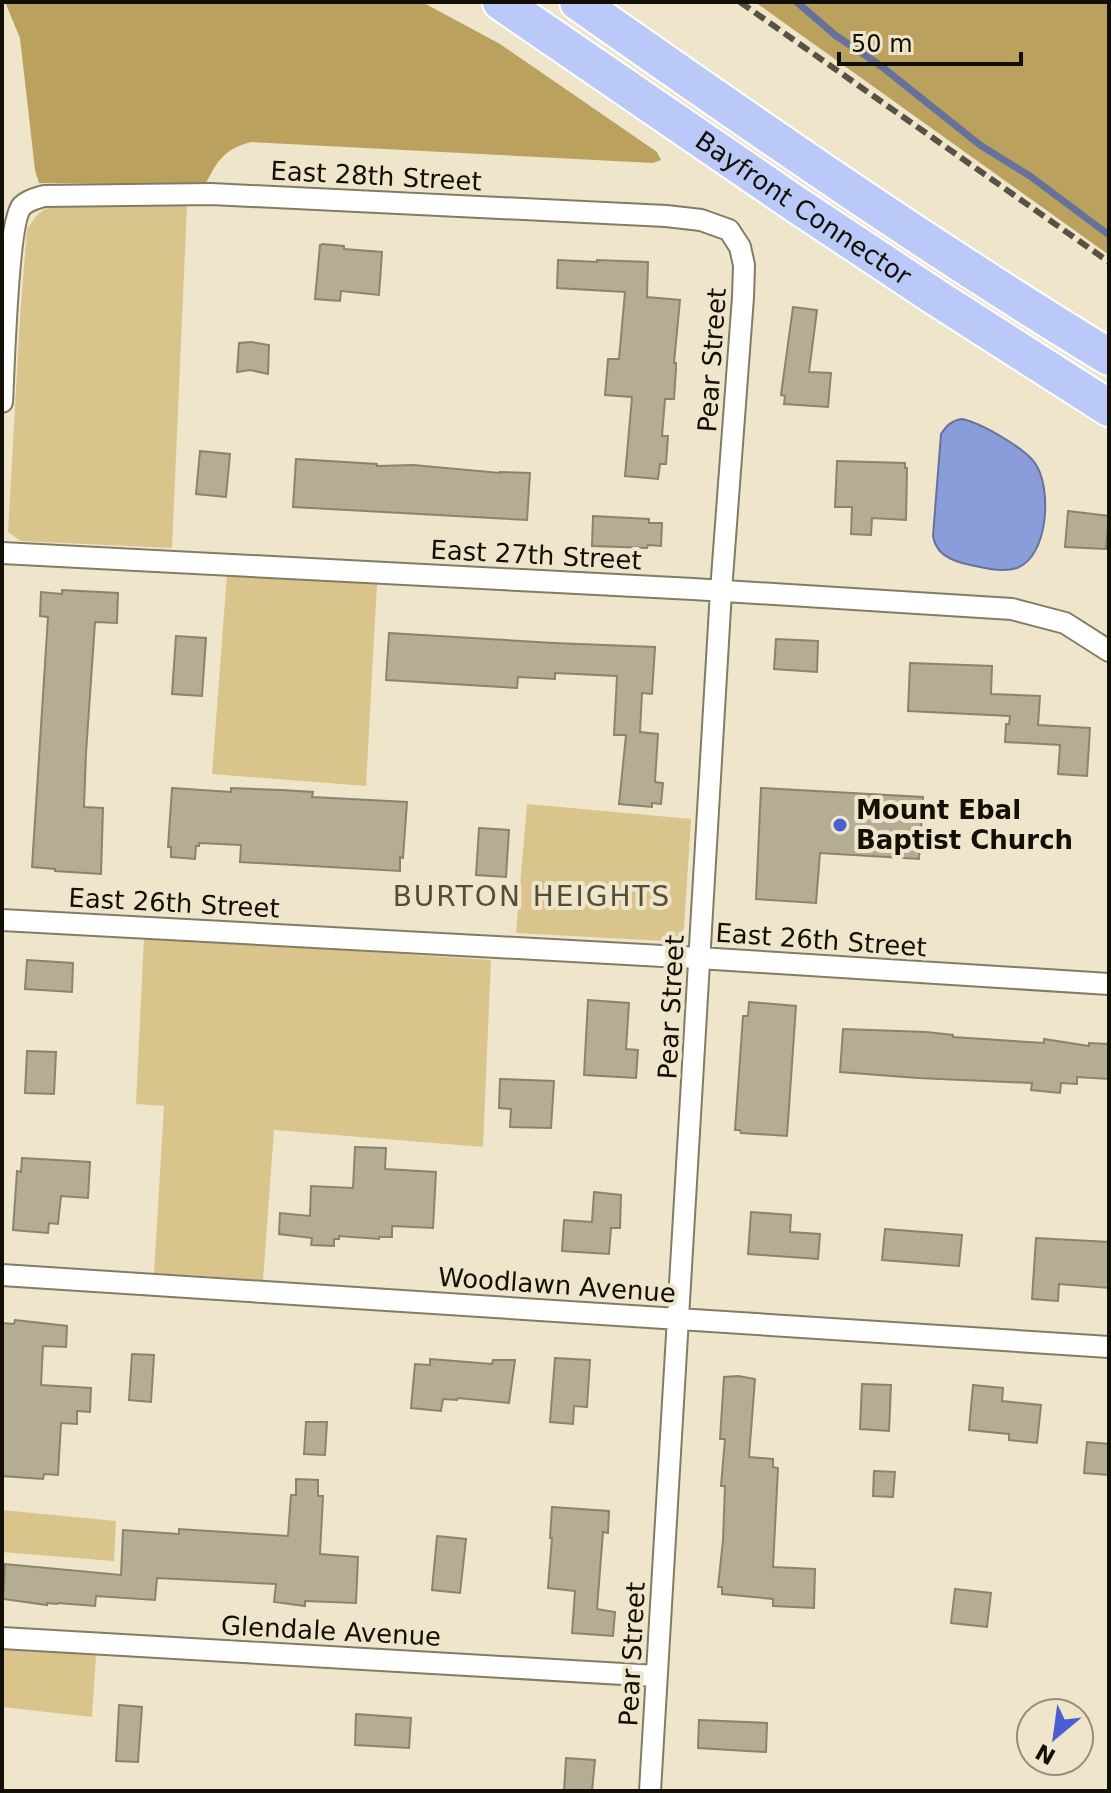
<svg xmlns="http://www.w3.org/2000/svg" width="1111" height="1793" viewBox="0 0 1111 1793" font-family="'DejaVu Sans',sans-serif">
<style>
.green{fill:#d9c58b}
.forest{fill:#baa25e}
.water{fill:#8a9dda;stroke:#66729b;stroke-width:2}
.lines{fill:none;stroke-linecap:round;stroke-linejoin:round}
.stream{stroke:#66729b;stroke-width:7}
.building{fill:#b5ac94;stroke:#8b836b;stroke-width:2}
.street-casing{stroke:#837b64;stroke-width:24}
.highway-casing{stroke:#fff;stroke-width:40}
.street{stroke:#fff;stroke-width:20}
.highway{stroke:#bac9f8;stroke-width:36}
.rail{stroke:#575244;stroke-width:6;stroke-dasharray:12 6;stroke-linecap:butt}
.poi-dot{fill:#485ed2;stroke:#eee5cb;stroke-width:3}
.labels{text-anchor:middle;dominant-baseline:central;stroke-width:8;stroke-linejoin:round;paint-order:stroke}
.street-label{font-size:26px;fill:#120f07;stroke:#eee5cb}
.poi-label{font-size:26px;font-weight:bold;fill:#120f07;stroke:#eee5cb;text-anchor:start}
.neighbourhood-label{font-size:28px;letter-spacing:2px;fill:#544d37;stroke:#eee5cb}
</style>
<rect width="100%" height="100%" fill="#eee5cb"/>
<!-- green -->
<path class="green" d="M 187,205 L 172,548 L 21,541 L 8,532 L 20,318 L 27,229 L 37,215 L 45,209 L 54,206 Z
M 227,574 L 377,583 L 366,786 L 212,774 Z
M 527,804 L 691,819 L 684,928 L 679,937 L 664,941 L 516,933 Z
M 144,937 L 491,960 L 483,1147 L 274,1130 L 263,1280 L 154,1273 L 164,1106 L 136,1104 Z
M 2,1510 L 116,1521 L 114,1561 L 2,1552 Z
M 2,1649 L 96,1654 L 92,1717 L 2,1707 Z"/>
<!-- forest -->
<path class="forest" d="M 5,2 L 422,2 L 500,44 L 657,152 L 661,160 L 653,163 L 251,142 C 223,150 218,160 205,185 L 39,183 L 35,170 L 20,38 Z
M 755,2 L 994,2 L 1004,4 L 1007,2 L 1109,2 L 1109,255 Z"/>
<!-- water -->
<path class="water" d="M 962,419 C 981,423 1023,447 1035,463 C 1052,487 1049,556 1017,568 C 1001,573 978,567 962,563 C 946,558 936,552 933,536 L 941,434 C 947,425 951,421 962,419 Z"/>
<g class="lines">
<!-- stream -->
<path class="stream" d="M 797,2 L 835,35 L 881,66 L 980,145 L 1030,176 L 1109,235"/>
</g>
<!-- building -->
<path class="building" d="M 323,244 L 344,246 L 344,249 L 382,252 L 379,295 L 341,291 L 340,301 L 315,299 L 320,245 Z
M 558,260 L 597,262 L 597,260 L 648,262 L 647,297 L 680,300 L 674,363 L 676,363 L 676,368 L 674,399 L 665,399 L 662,436 L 668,436 L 666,464 L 660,464 L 658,479 L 625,476 L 632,397 L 605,395 L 608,359 L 619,359 L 625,292 L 557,288 Z
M 793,307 L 817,310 L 809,372 L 831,373 L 828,407 L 784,404 L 785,396 L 781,395 Z
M 251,342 L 269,345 L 268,374 L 250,370 L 237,372 L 239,343 Z
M 200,451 L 230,454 L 226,497 L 196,494 Z
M 296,459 L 377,464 L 377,466 L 413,465 L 500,473 L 500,472 L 530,473 L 527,520 L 293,507 Z
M 837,461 L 905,463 L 905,468 L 907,468 L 906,520 L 872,518 L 871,535 L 851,534 L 852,507 L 835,507 Z
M 1068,511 L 1109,516 L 1106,549 L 1065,547 Z
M 593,516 L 649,519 L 649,523 L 662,523 L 661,546 L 648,545 L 647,548 L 592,546 Z
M 62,590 L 118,593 L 117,623 L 95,622 L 86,753 L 84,807 L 103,808 L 101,874 L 55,871 L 55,869 L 32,867 L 48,617 L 40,616 L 41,592 L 62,594 Z
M 389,633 L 554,643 L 655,647 L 652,694 L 642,693 L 640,732 L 658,734 L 655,782 L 663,783 L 661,804 L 652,803 L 652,807 L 619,804 L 626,735 L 614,735 L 617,676 L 555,673 L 555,679 L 518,677 L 517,688 L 386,680 Z
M 176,636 L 206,638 L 202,696 L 172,694 Z
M 776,639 L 818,641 L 817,672 L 774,669 Z
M 910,663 L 992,666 L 991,694 L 1040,696 L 1038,725 L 1090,728 L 1087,776 L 1058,774 L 1060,745 L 1005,742 L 1006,724 L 1009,724 L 1010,716 L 908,711 Z
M 172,788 L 231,792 L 231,788 L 282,790 L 313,792 L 312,797 L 407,802 L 403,858 L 400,857 L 400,871 L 240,862 L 241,845 L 199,843 L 199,846 L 196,846 L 195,859 L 171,857 L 171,847 L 168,847 Z
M 761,788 L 923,797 L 919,859 L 820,853 L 816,903 L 756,899 Z
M 479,828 L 509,830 L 506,877 L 476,875 Z
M 27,960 L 73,963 L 72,992 L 25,989 Z
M 588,1000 L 629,1003 L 626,1049 L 638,1050 L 636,1078 L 584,1075 Z
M 749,1002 L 796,1006 L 787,1136 L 741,1133 L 740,1130 L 735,1130 L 743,1016 L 748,1016 Z
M 843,1029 L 926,1032 L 953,1035 L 953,1037 L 1044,1043 L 1044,1039 L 1089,1046 L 1089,1043 L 1109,1044 L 1109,1079 L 1077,1077 L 1077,1084 L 1061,1083 L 1060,1093 L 1031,1090 L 1032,1083 L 918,1078 L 840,1072 Z
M 27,1051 L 56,1052 L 54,1094 L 25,1093 Z
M 500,1079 L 554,1081 L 551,1128 L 510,1127 L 511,1109 L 499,1108 Z
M 355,1147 L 386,1148 L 385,1169 L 436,1172 L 433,1228 L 392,1226 L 392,1237 L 379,1237 L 379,1239 L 339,1236 L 339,1239 L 334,1239 L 334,1246 L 311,1245 L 312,1238 L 279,1234 L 280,1213 L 310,1216 L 311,1186 L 353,1188 Z
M 22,1158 L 90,1162 L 88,1198 L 61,1196 L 58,1224 L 49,1223 L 48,1233 L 13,1230 L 17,1171 L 21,1172 Z
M 594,1192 L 621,1195 L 620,1228 L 611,1228 L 609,1254 L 562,1251 L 564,1220 L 592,1222 Z
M 751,1212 L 791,1215 L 790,1232 L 820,1234 L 818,1259 L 748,1254 Z
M 885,1229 L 962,1235 L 959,1266 L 882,1260 Z
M 1036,1238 L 1109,1242 L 1109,1288 L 1059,1284 L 1058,1301 L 1032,1299 Z
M 15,1320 L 67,1326 L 66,1347 L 43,1346 L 41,1385 L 91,1388 L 90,1412 L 77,1411 L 77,1424 L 61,1423 L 58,1475 L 44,1474 L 43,1479 L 2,1476 L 2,1323 L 14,1324 Z
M 132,1354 L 154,1355 L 151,1402 L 129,1400 Z
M 555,1358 L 590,1360 L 587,1407 L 574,1406 L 573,1424 L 550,1422 Z
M 430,1359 L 492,1364 L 493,1360 L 515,1360 L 509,1403 L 458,1398 L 457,1400 L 443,1399 L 441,1411 L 411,1408 L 415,1364 L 430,1365 Z
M 738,1376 L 755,1379 L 749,1457 L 773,1459 L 773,1467 L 778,1468 L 773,1567 L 815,1569 L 814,1608 L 773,1606 L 773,1599 L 722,1594 L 722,1587 L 718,1587 L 723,1540 L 725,1486 L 721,1486 L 725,1439 L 720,1439 L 724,1377 Z
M 862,1384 L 891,1385 L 889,1431 L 860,1429 Z
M 973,1385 L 1003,1388 L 1002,1401 L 1041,1405 L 1037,1443 L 1009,1440 L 1009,1434 L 969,1430 Z
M 306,1422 L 327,1422 L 325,1455 L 304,1454 Z
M 1087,1442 L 1109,1444 L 1109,1475 L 1084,1473 Z
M 874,1471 L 895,1472 L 893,1497 L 873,1496 Z
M 296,1479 L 318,1480 L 318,1496 L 323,1496 L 320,1554 L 358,1557 L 356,1603 L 305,1601 L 305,1606 L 274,1602 L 276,1584 L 157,1578 L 155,1600 L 96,1596 L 95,1606 L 58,1603 L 57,1604 L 47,1603 L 47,1605 L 3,1599 L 5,1564 L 121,1575 L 123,1530 L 179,1534 L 179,1529 L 288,1536 L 291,1495 L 296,1495 Z
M 552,1507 L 609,1511 L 608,1533 L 603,1532 L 597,1609 L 615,1612 L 613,1636 L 572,1633 L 575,1591 L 548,1588 L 552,1538 L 550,1538 Z
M 437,1536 L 466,1539 L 460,1593 L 432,1590 Z
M 955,1589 L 991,1593 L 987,1627 L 951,1623 Z
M 119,1705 L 142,1707 L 138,1762 L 116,1761 Z
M 356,1714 L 411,1718 L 409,1748 L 355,1745 Z
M 699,1720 L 767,1723 L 766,1752 L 698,1748 Z
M 566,1758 L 595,1760 L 592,1791 L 564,1791 Z"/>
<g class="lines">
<!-- street casing -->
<g class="street-casing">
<path id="street" d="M 2,402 C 4,371 7,223 22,206 C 28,200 37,198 44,196 L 211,194 L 666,216 L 701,220 L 729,230 L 740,247 L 744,265 L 743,297 L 721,591 L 650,1791
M 2,553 L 693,589 L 1012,609 L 1065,623 L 1109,651
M 2,920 L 699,958 L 1109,984
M 2,1275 L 1109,1347
M 2,1638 L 657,1676"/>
</g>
<!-- highway casing -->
<g class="highway-casing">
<g id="highway">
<path id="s1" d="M 501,2 L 794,203 L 937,298 L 1109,408"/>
<path d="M 578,2 C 752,124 927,246 1109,357"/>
</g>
</g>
<!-- street -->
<use href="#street" class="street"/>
<!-- highway -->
<use href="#highway" class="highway"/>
<!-- rail -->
<path class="rail" d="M 740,2 L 1109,262"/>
</g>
<!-- markers -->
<circle class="poi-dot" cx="840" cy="825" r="8"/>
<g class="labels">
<!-- street labels -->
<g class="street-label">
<text transform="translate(376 176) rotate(3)">East 28th Street</text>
<text stroke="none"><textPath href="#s1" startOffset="366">Bayfront Connector</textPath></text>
<text transform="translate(712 360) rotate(-86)">Pear Street</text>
<text transform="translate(536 555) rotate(3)">East 27th Street</text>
<text transform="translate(174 903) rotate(3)">East 26th Street</text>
<text transform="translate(821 940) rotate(4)">East 26th Street</text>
<text transform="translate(671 1007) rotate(-87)">Pear Street</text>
<text transform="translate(557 1285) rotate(4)">Woodlawn Avenue</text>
<text transform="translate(331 1631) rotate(3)">Glendale Avenue</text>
<text transform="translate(632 1654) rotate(-87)">Pear Street</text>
</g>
<!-- poi labels -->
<g class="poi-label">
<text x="856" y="810">Mount Ebal<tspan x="856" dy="30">Baptist Church</tspan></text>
</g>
<!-- neighbourhood labels -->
<g class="neighbourhood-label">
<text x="532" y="896">BURTON HEIGHTS</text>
</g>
</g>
<!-- border -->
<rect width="1111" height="1793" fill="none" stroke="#120f07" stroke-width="8"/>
<!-- north arrow -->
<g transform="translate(1055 1737) rotate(209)"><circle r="38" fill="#eee5cb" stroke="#968f7d" stroke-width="2"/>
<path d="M0-6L14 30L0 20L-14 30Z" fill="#485ed2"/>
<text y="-12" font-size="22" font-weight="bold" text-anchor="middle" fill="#120f07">N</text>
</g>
<!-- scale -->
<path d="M839 52v12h182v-12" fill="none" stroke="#120f07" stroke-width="4"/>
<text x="851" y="52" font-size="24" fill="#120f07" stroke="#eee5cb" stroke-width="6" paint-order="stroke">50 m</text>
</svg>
